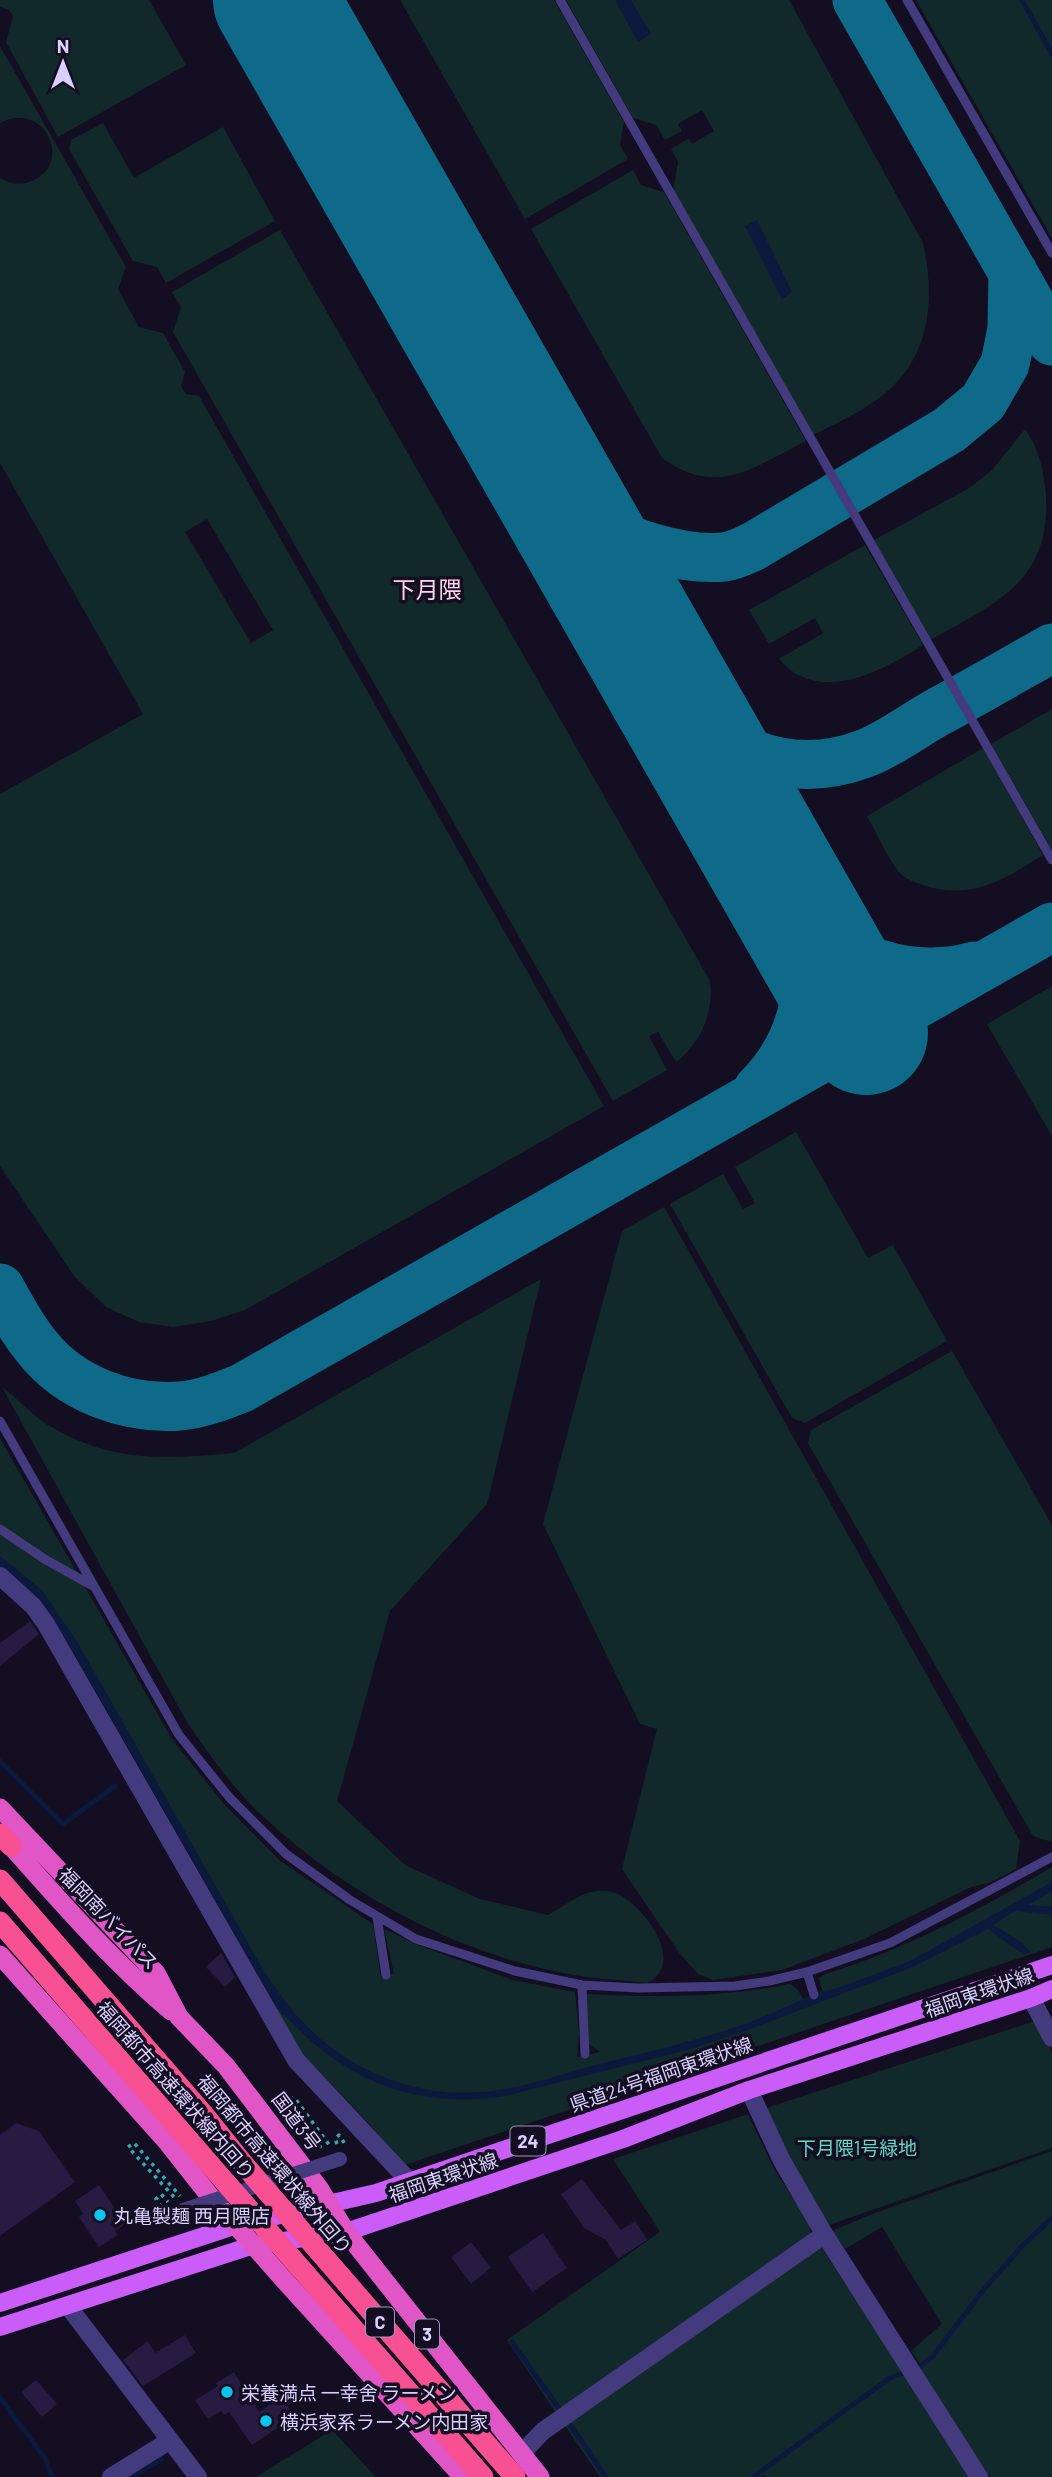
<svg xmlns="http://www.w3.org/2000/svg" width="1052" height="2477" viewBox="0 0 1052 2477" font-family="Barlow,'Noto Sans JP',sans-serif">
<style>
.green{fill:#12292b;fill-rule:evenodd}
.water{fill:#0b193d}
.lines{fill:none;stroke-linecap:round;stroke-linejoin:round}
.stream{stroke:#0b193d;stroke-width:5}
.taxiway{stroke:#0e6a88;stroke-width:49}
.runway{stroke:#0e6a88;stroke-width:124}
.building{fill:#261b41}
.path{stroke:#33abae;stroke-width:3.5;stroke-dasharray:3.5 5;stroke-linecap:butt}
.service{stroke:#433b7e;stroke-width:9}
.minor{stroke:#433b7e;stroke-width:18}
.primary{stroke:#ca5cf8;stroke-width:18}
.trunk{stroke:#e056c6;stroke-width:19}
.motorway{stroke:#f75193;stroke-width:21}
.pedestrian-bridge{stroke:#433b7e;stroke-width:14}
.motorway-bridge{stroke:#f75193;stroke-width:21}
.poi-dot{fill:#0ac6ef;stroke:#130e21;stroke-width:2.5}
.labels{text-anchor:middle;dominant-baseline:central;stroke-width:7;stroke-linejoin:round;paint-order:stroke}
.shield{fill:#130e21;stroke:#9e96bb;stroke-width:2}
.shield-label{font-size:18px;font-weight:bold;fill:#d9d0fd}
.street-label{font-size:19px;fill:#d9d0fd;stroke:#130e21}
.park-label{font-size:19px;fill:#60dac5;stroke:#130e21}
.poi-label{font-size:19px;fill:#d9d0fd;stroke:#130e21;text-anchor:start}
.quarter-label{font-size:23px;fill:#fdd2ea;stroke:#130e21}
</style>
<rect width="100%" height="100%" fill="#130e21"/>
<!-- green -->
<path class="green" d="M 0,0 L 149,0 L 186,65 L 58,137 L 6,42 L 13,16 L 9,10 L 0,7 Z
M 400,0 L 554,0 L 624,122 L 620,145 L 628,159 L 525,219 Z
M 566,0 L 789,0 L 923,243 C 934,291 932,347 895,384 C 873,407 841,421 813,435 L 673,190 L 678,162 L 671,149 L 688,139 L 692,144 L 714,131 L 702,110 L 678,124 L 682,131 L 665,140 L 656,125 L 633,118 Z
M 916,0 L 1052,0 L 1052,238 Z
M 0,46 L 126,267 L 118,289 L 139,327 L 163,333 L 185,372 L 181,386 L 186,394 L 199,396 L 604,1106 L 245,1310 L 211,1321 L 173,1327 L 139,1322 L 106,1307 L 74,1276 L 0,1166 L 0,794 L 143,714 L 0,463 L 0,178 C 10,184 21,186 32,181 C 74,164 45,99 0,123 ZM 207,519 L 273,630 L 251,643 L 185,532 Z
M 103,123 L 134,178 L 223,127 L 275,221 L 166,283 L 157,267 L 133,261 L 69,149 L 71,140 Z
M 633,170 L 641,185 L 664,192 L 806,441 C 754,467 717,498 662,458 L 531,229 Z
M 280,230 L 710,981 C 714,1012 701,1043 676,1062 L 658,1032 L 649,1036 L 667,1070 L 613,1101 L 173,332 L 181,307 L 172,292 Z
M 1025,429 C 1039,448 1044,472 1046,495 C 1051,582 995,604 930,640 L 874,540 L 971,487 L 992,470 Z
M 865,545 L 923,645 C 883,671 818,706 779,659 L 823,633 L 815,618 L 769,644 L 749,610 Z
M 1052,709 L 1052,850 L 991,744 Z
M 983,748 L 1043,855 C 1004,880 969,901 923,885 C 914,882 905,879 899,872 C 886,856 877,833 867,816 Z
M 1052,986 L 1052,1136 L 987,1024 Z
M 796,1132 L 868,1258 L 893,1245 L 947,1341 L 805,1423 L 792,1418 L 670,1204 L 723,1174 L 743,1209 L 755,1203 L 735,1167 Z
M 664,1207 L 1020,1841 L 1016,1869 L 991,1882 L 971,1887 L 864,1939 L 782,1970 L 713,1980 L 698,1974 L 680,1954 L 622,1869 L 657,1729 L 640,1724 L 543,1524 L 622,1231 Z
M 541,1279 L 487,1504 L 390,1611 L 337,1801 L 405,1865 L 480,1899 L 548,1915 C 563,1907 579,1893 597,1891 C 603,1890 612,1891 618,1894 C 645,1907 687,1964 647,1983 C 622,1980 597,1979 573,1975 C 454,1953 345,1894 257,1811 C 231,1785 209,1754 188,1724 L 2,1387 C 19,1400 35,1418 53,1428 C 115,1463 166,1459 234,1453 Z
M 952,1351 L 1052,1525 L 1052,1842 L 1033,1836 L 808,1443 L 811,1430 Z
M 0,1438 L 172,1739 L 224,1804 L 279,1860 L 373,1924 L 381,1978 L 394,1974 L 384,1929 L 418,1945 L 513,1980 L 575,1992 L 579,2034 L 577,2057 L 600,2052 L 589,2044 L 587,1994 C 657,1998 721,1997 790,1984 L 798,1990 L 803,1999 L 822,1991 L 819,1978 L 825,1974 C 908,1948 977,1911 1052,1867 L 1052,1947 L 405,2165 L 360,2114 L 292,2043 L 276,2006 L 71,1648 L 36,1601 L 0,1567 Z
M 1035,2021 L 1052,2052 L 1052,2148 L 826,2226 L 788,2163 L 766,2108 Z
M 748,2114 L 774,2169 L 810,2225 L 811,2236 L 556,2413 L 507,2340 L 660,2232 L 613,2159 Z
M 1052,2151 L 1052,2477 L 989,2477 L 919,2368 L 920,2364 L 911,2351 L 942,2324 L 882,2227 L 845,2249 L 832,2231 L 872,2214 Z
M 820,2245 L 971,2477 L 766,2477 L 764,2475 L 760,2477 L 600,2477 L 565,2426 Z
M 332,2430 L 376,2477 L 256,2477 Z"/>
<!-- water -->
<path class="water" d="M 615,0 L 631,0 L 651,34 L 638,42 Z
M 757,220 L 792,292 L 782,300 L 745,226 Z
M 0,1556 L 42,1590 L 78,1643 L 265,1973 C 276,1988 287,2005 300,2019 C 345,2069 414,2098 481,2092 C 520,2089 558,2075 595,2065 C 643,2053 692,2042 739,2026 C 768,2016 795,2002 823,1991 L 835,1989 L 910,1961 L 1052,1882 L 1052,1891 L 1028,1905 L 1052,1907 L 1052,1915 L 1015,1911 L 993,1925 L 1020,1941 L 1031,1952 L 1023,1954 L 988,1929 L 913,1967 L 742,2032 L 691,2049 L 506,2096 C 409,2111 339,2077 276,2006 L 71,1648 L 39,1599 L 0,1567 Z"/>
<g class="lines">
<!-- stream -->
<path class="stream" d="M 1022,0 L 1052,54
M 0,1761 L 63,1824 L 115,1786
M 512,2342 L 558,2407
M 0,2398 L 45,2458 L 52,2477
M 571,2426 L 606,2477
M 132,2477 L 162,2459
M 753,2477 L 890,2378 L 921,2366 L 933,2356 L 985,2288 L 1023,2245 L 1052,2218"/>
<!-- taxiway -->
<path class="taxiway" d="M 857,0 L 1052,341
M 556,491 C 567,500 577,511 589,519 C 622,542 683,561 724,557 C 734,556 745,550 754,546 L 949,430 L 983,402 L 1005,364 L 1012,329 L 1013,272
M 667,685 C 713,751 788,783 866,753 C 891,743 913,726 936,713 C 975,692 1013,670 1052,648
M 797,913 C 844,960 909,984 975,966
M 758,1089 C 806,1041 818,976 797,913
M 0,1288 C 11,1308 22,1329 37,1347 C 70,1389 127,1410 180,1406 C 202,1404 222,1396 242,1388 L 1052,927"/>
<!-- runway -->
<path class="runway" d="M 275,0 L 866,1033"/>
</g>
<!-- building -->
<path class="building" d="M 30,1621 L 39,1634 L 0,1666 L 0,1643 Z
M 221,1953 L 235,1977 L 225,1987 L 206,1967 Z
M 16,2123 L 39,2131 L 75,2182 L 0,2236 L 0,2135 Z
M 582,2179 L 621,2230 L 635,2221 L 647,2240 L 618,2259 L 606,2240 L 584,2228 L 561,2194 Z
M 99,2185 L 125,2224 L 115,2231 L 118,2235 L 99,2247 L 79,2217 L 83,2214 L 75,2201 Z
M 543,2233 L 567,2268 L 532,2292 L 508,2257 Z
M 471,2242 L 491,2268 L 471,2284 L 451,2257 Z
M 185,2335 L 196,2353 L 143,2386 L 123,2360 L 148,2341 L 155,2353 Z
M 234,2372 L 259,2412 L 281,2397 L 295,2416 L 252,2445 L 229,2412 L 224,2415 L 221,2411 L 208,2419 L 195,2400 L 218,2386 L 216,2383 Z
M 36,2380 L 57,2404 L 42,2417 L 21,2392 Z"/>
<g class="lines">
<!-- path -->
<path class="path" d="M 337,2144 L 335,2139 L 339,2135 L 345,2144
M 321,2148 L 289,2099 L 294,2097 L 330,2146
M 174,2197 L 128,2147 L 134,2143 L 180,2196
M 161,2207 L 156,2199 L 161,2194 L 168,2202"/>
<!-- service -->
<path class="service" d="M 560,0 L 1052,860
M 907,0 L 1052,253
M 0,1421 L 179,1735 L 229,1797 L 286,1854 L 350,1900 L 416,1939 L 515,1971 L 582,1985 L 638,1988 L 735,1986 L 769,1981 L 807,1972 L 890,1943 L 1052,1857
M 0,1529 L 46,1560 L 93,1586
M 377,1917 L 386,1975
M 807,1972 L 814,1995
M 582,1985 L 585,2054"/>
<!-- minor -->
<path class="minor" d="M 0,1576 L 33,1606 L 46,1624 L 296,2060 L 409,2181
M 1031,1998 L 1052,2038
M 749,2090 L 782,2161 L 823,2232 L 979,2477
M 68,2306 L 198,2477
M 521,2454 L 543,2431 L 818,2239 L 823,2232
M 111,2477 L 169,2441"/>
<!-- primary -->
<path class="primary" d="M 0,2303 L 237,2225 L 376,2193 L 1052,1965
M 0,2327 L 254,2245 L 346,2232 L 623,2139 L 749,2090 L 1031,1998 L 1052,1989"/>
<!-- trunk -->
<path class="trunk" d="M 0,1808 L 156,1973 L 179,2017 L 226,2066 L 319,2188 L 346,2232 L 540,2477
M 11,1846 C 62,1903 112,1961 171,2011
M 0,1955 L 168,2143 L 209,2195 L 285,2281 L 463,2477"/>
<!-- motorway -->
<path class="motorway" d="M 0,1834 L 11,1846
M 0,1880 L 205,2116 L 245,2166
M 0,1922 L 226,2183"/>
<!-- pedestrian-bridge -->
<path class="pedestrian-bridge" d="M 177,2212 L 340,2159"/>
<!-- motorway-bridge -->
<path class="motorway-bridge" d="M 245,2166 L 515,2477
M 226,2183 L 483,2477"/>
</g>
<!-- markers -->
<g class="poi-dot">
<circle cx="100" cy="2215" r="7"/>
<circle cx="227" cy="2392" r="7"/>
<circle cx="266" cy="2421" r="7"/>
</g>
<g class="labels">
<!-- shield labels -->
<g class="shield">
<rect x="510.5" y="2126.5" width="35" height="29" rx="5"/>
<rect x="366" y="2307.5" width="28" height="29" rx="5"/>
<rect x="415" y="2319.5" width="24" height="29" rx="5"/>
</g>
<g class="shield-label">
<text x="528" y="2141">24</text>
<text x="380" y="2322">C</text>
<text x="427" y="2334">3</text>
</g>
<!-- street labels -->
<g class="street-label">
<text transform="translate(109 1918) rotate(46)">福岡南バイパス</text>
<text transform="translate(979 1992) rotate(-19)">福岡東環状線</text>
<text transform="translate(661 2074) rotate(-19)">県道24号福岡東環状線</text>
<text transform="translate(176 2090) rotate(49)">福岡都市高速環状線内回り</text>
<text transform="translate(297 2121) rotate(53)">国道3号</text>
<text transform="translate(275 2164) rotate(50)">福岡都市高速環状線外回り</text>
<text transform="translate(443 2177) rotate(-19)">福岡東環状線</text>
</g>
<!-- park labels -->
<g class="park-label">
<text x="857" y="2147">下月隈1号緑地</text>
</g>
<!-- poi labels -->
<g class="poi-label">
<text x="114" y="2215">丸亀製麺 西月隈店</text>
<text x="241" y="2392">栄養満点 一幸舍 ラーメン</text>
<text x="280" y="2421">横浜家系ラーメン内田家</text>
</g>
<!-- quarter labels -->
<g class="quarter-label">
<text x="427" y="589">下月隈</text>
</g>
</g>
<!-- north arrow -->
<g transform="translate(63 63)" stroke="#130e21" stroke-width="5" paint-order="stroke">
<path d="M0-5L12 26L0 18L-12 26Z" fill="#d9d0fd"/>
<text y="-10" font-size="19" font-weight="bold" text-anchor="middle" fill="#d9d0fd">N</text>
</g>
</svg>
